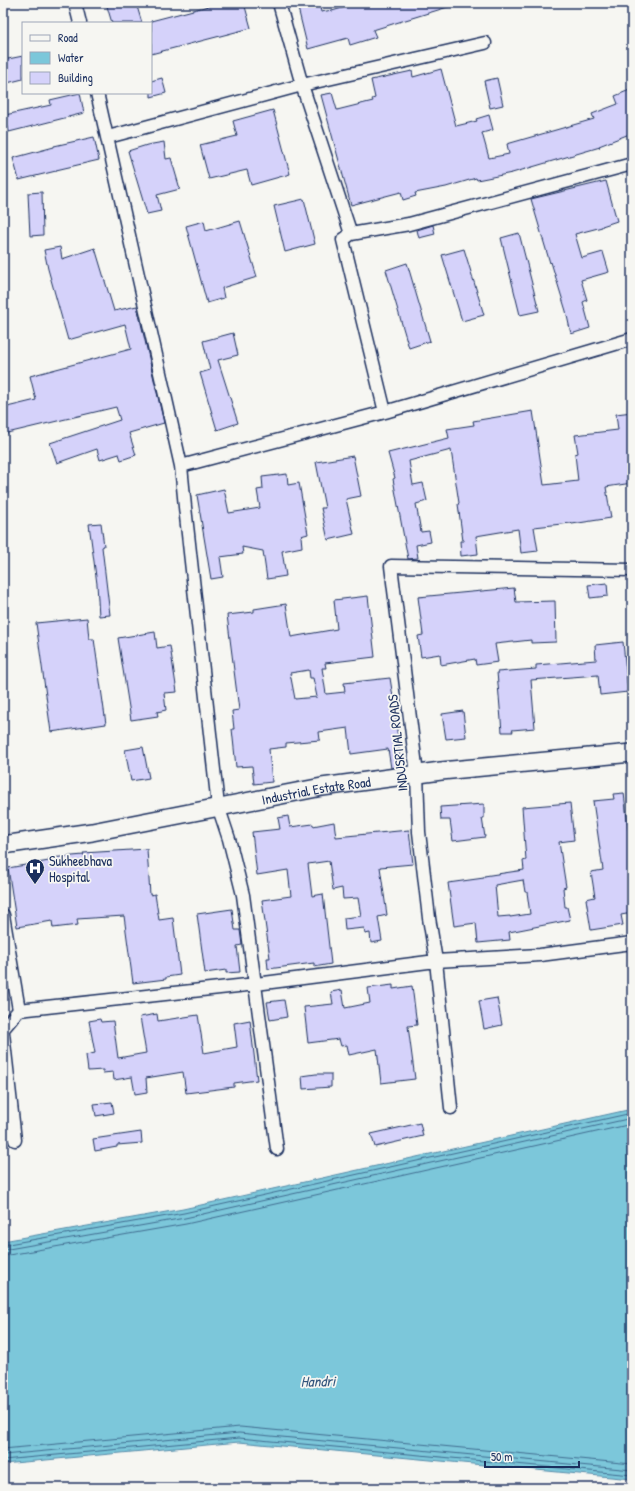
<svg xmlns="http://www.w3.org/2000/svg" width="635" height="1491" viewBox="0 0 635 1491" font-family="'Patrick Hand',sans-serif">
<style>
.water{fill:#7bc7da;stroke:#558aa8}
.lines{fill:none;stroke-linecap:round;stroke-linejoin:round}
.shore{stroke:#416c90;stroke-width:1}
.building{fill:#d5d2fa;stroke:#1b2f5e;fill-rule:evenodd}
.minor-casing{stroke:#1b2f5e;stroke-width:15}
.secondary-casing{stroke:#1b2f5e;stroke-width:20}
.minor{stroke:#f6f6f2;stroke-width:12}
.secondary{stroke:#f6f6f2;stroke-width:17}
.labels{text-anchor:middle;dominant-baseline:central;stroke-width:3.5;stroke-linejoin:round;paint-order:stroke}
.street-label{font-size:14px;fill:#1b2f5e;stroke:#f6f6f2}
.poi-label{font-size:14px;fill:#1b2f5e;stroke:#f6f6f2;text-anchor:start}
.water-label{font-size:15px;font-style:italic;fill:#33557d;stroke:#f6f6f2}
</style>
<rect width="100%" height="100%" fill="#f6f6f2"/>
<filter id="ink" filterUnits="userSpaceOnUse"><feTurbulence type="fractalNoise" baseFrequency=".025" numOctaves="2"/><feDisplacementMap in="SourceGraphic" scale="8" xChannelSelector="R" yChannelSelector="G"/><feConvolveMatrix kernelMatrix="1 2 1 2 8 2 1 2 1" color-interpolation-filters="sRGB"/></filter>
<g filter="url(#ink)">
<!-- water -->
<path class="water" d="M 632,1109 L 632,1479 L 239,1442 L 3,1464 L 3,1241 L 183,1209 Z"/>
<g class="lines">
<!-- shore -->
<path class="shore" d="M 3,1245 L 184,1213 L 632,1113
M 3,1250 L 185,1218 L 632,1118
M 3,1256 L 186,1224 L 632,1124
M 3,1449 L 240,1427 L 632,1464
M 3,1455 L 239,1433 L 632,1470
M 3,1460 L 239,1438 L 632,1475"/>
</g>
<!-- building -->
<path class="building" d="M 106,3 L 136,3 L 142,23 L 112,23 Z
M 220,3 L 244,3 L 251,28 L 151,54 L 151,21 Z
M 319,3 L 321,12 L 332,10 L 332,11 L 359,3 L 450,3 L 451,6 L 373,30 L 376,37 L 350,45 L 348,38 L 308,49 L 298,8 Z
M 23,56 L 23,79 L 3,84 L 3,60 Z
M 441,69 L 456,126 L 477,121 L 476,119 L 489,115 L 493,130 L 482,133 L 489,158 L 509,154 L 507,144 L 594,119 L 592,114 L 618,104 L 615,96 L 632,89 L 632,133 L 599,146 L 600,147 L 512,173 L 477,180 L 476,178 L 446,187 L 415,193 L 416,196 L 403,200 L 401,192 L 351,205 L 321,95 L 332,93 L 337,110 L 373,101 L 372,99 L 375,98 L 371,80 L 412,71 L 413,77 Z
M 162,78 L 166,93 L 151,97 L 151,81 Z
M 497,78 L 503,105 L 490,108 L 484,81 Z
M 80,93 L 84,113 L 9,132 L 5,115 L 51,105 L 50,100 Z
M 273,110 L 290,174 L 251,185 L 247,170 L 209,179 L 200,145 L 237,136 L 233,121 Z
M 94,137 L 99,160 L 56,170 L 56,171 L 19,180 L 13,158 L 54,147 L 54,146 Z
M 164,142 L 166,159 L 171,158 L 180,189 L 157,195 L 161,211 L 147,214 L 128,151 L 147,145 Z
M 606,181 L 617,221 L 602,226 L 602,227 L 575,234 L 582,258 L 603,252 L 609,272 L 581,280 L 587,300 L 583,302 L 590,328 L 571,334 L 566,311 L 551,262 L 550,263 L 531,199 Z
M 42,192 L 43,235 L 30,236 L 28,193 Z
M 304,199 L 315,244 L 285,252 L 274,206 Z
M 204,221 L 206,231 L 240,221 L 257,277 L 222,288 L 224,298 L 207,303 L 186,226 Z
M 433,225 L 435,234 L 419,238 L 417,230 Z
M 519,233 L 539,311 L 520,315 L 501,238 Z
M 60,247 L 62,259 L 95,248 L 114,311 L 137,306 L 164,423 L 129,433 L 136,455 L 121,460 L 119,454 L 100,460 L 97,449 L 57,463 L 50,443 L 120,420 L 116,407 L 3,434 L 3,408 L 36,400 L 30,376 L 131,349 L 125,324 L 68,340 L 48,269 L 44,250 Z
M 464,249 L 484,315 L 462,321 L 442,255 Z
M 407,263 L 430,341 L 409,348 L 386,270 Z
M 233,333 L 238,355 L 218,360 L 238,423 L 217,430 L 200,373 L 210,370 L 203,341 Z
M 533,411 L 544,485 L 578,481 L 575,454 L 578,453 L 575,435 L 618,430 L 616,414 L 632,412 L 632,483 L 606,487 L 611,518 L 572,524 L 571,523 L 534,527 L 538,551 L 521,553 L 518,529 L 476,536 L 478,554 L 461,556 L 460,541 L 463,541 L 458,504 L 459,503 L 451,450 L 409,461 L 413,485 L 423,483 L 427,501 L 416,504 L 421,532 L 429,531 L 431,542 L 416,545 L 418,558 L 408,559 L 393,479 L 395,478 L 388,453 L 449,438 L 447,429 L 474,425 L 473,421 Z
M 353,456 L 361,496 L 346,499 L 354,534 L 328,540 L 321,508 L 325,508 L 316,462 Z
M 287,474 L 288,485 L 299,483 L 308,534 L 301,536 L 302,547 L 282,551 L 286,576 L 267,579 L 263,551 L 242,547 L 243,554 L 220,557 L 223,577 L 211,579 L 197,495 L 224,489 L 229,513 L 260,508 L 257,490 L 263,489 L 262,477 Z
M 101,523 L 104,546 L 102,547 L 110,615 L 99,616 L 97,584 L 89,524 Z
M 607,583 L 608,596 L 590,598 L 588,585 Z
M 514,588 L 516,602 L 555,601 L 556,642 L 531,643 L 531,640 L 495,644 L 498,662 L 476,665 L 475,659 L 441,665 L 440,654 L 421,657 L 418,636 L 423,635 L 418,597 Z
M 368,596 L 375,657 L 325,663 L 326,668 L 322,668 L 326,694 L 345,692 L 344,683 L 390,678 L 397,722 L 396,722 L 401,766 L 391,768 L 388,749 L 351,754 L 348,728 L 319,732 L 320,740 L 286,743 L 286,747 L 269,749 L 272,782 L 254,784 L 252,766 L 236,767 L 232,729 L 234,729 L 232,711 L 239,710 L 227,615 L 254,612 L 254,609 L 286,604 L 291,637 L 337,629 L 334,600 ZM 309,670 L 310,678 L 313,678 L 317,697 L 295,699 L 290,673 Z
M 87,618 L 89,639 L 94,639 L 106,724 L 51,732 L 36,623 Z
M 155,632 L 157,648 L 170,646 L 177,692 L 164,693 L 166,710 L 157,712 L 158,716 L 131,720 L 118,638 Z
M 623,642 L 628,692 L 600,695 L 598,675 L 531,680 L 535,728 L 512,730 L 513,732 L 502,732 L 497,672 L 536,669 L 536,665 L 596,660 L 595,645 Z
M 463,711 L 466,737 L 446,739 L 442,714 Z
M 143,747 L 149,778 L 131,781 L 125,750 Z
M 624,793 L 632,861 L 632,913 L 621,915 L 623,925 L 591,930 L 586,899 L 595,897 L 591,872 L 603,870 L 593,801 L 614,799 L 613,794 Z
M 570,803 L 574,840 L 559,842 L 566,887 L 563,888 L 565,907 L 567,907 L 570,920 L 509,932 L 510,940 L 478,943 L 476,923 L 454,926 L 448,883 L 484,878 L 484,876 L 524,870 L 523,861 L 526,860 L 522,807 ZM 523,880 L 525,892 L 527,892 L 530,914 L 510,917 L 510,916 L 498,917 L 495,885 Z
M 484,804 L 484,818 L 482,818 L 485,837 L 453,841 L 450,820 L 441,820 L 440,807 Z
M 288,816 L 290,827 L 313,824 L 313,826 L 334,822 L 336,837 L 409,830 L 413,864 L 380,867 L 387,915 L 378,917 L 382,941 L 371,943 L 370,933 L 365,934 L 364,928 L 345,930 L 344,918 L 361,916 L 358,898 L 343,899 L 342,888 L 333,890 L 329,861 L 308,864 L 312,896 L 323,894 L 331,964 L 314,967 L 314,963 L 268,969 L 267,958 L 270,958 L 262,900 L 291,896 L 288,870 L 257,875 L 252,832 L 280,829 L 278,818 Z
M 147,849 L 150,895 L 155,894 L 159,920 L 173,918 L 180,975 L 166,977 L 166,979 L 133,983 L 124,916 L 77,919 L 78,925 L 53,928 L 52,921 L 17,927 L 8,868 L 49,861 L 49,858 L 84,855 L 83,853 Z
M 232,909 L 235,930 L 240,930 L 242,945 L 237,946 L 240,972 L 226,973 L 226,970 L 205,973 L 197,914 Z
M 393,985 L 393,989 L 412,986 L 417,1025 L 408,1026 L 415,1079 L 381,1083 L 377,1049 L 349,1055 L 347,1045 L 341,1046 L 339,1039 L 308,1043 L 304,1007 L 333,1004 L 331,992 L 342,990 L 345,1008 L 370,1003 L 368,988 Z
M 497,998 L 502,1025 L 484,1029 L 479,1001 Z
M 284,1000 L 287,1017 L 270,1020 L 267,1002 Z
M 157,1014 L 158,1021 L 198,1015 L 204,1053 L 237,1047 L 234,1023 L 250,1020 L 257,1080 L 234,1083 L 234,1087 L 186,1093 L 183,1072 L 146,1078 L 147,1092 L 135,1094 L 132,1077 L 114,1080 L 113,1072 L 103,1073 L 103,1070 L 88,1071 L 86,1055 L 95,1053 L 89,1021 L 100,1019 L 101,1022 L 113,1021 L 118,1058 L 146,1053 L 140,1017 Z
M 316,1074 L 331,1074 L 331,1087 L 303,1089 L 302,1076 Z
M 112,1102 L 114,1113 L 96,1116 L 94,1104 Z
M 420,1123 L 423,1136 L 375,1147 L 371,1134 Z
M 141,1132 L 142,1143 L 117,1145 L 117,1147 L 95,1151 L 93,1139 Z"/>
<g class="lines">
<!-- minor casing -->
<g class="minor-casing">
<path id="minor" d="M 75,3 L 80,23
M 279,3 L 302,85 L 351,234
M 97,93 L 181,466 L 385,412
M 108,137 L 302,85 L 485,43
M 632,164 L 409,224 L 351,234 L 343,240 L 385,412 L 632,339
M 181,466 L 185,507 L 218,806 L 229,839 L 243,895 L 277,1149
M 632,570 L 391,566 L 417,774 L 419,832 L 429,918 L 436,961 L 540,955 L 632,943
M 3,915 L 19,1010 L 256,984 L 436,961 L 451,1108
M 3,1029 L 19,1010
M 3,1033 L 15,1140"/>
</g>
<!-- secondary casing -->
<g class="secondary-casing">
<g id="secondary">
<path id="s1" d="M 3,845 L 92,832 L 322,787 L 441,771 L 632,753"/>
</g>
</g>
<!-- minor -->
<use href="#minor" class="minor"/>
<!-- secondary -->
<use href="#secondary" class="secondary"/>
</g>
</g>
<!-- icons -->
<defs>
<g id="hospital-pin" transform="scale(1)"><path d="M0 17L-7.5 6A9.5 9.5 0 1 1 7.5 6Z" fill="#1b2f5e" stroke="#f6f6f2"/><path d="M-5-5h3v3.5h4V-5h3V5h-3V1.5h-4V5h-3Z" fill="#fff"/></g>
</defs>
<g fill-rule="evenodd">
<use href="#hospital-pin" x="35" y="868"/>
</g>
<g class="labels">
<!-- street labels -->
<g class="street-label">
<text transform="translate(397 743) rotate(-96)">INDUSRTIAL ROADS</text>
<text stroke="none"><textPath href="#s1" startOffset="318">Industrial Estate Road</textPath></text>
</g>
<!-- poi labels -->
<g class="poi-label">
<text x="49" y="860">Sukheebhava<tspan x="49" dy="16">Hospital</tspan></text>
</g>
<!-- water labels -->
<g class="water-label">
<text transform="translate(318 1381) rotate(-1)">Handri</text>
</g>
</g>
<!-- margin -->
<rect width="635" height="1491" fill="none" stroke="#f6f6f2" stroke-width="16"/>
<rect x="8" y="8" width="619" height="1475" fill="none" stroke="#1b2f5e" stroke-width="1.5" filter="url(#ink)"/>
<!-- legend -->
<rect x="22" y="22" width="130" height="72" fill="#f6f6f2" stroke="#9ea6b7"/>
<rect x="30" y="35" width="20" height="6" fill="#f6f6f2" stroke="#9ea6b7"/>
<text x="58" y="42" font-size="12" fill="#1b2f5e">Road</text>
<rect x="30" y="52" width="20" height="12" fill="#7bc7da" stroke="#9ea6b7"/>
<text x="58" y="62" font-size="12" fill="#1b2f5e">Water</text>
<rect x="30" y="72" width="20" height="12" fill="#d5d2fa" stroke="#9ea6b7"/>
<text x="58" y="82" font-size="12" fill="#1b2f5e">Building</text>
<!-- scale -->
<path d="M485 1461v6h94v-6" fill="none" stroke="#1b2f5e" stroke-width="2"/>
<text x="491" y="1461" font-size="12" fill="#1b2f5e" stroke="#f6f6f2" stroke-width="3" paint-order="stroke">50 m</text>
</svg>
